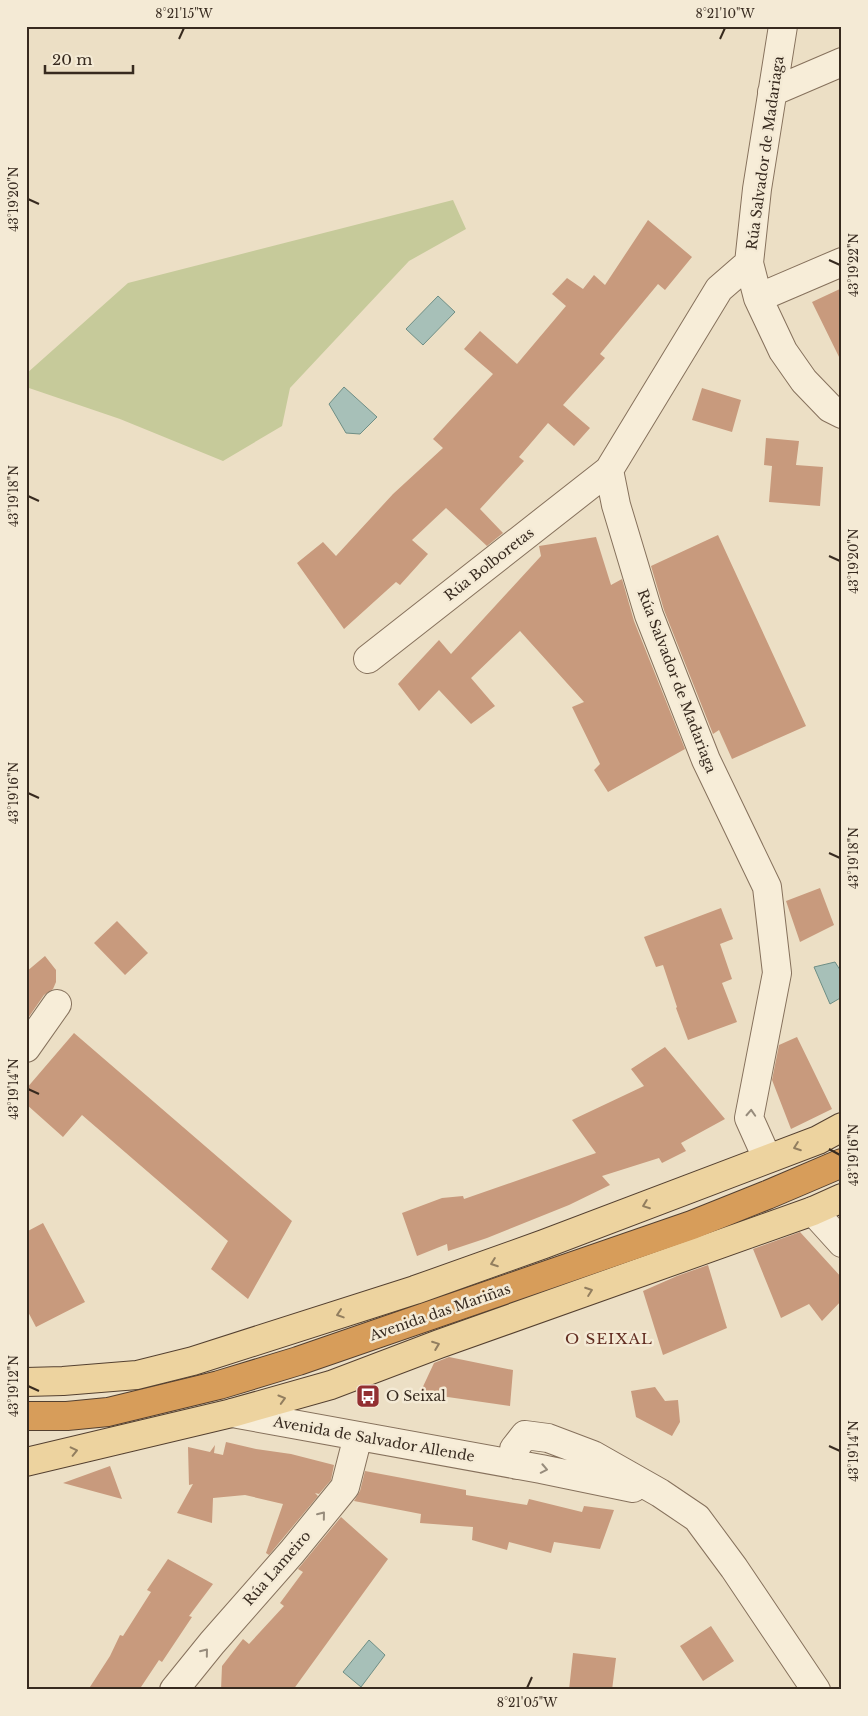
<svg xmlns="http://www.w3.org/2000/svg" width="868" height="1716" viewBox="0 0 868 1716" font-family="'Libre Baskerville',serif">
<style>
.green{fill:#c6ca9a}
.water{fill:#a7c0b8;stroke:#6e8e85}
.building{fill:#c89a7d}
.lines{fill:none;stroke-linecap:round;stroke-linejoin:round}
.minor-casing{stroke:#86715c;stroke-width:30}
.major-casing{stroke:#544030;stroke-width:30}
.highway-casing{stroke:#544030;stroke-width:30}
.minor{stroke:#f7edd8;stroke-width:28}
.major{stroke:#edd39f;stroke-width:28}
.highway{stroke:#d79d5a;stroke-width:28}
.oneway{stroke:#978c7c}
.oneway2{stroke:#927e5f}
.ticks{fill:none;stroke:#372a1f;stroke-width:2}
.labels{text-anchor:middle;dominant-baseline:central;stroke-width:5;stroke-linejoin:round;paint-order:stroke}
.street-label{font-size:14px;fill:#372a1f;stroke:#f4ead5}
.poi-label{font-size:14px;fill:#372a1f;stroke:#f4ead5;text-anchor:start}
.neighbourhood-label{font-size:15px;letter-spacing:1px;fill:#622d21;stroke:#f4ead5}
.neatline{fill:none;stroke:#372a1f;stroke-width:2}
.ticks-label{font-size:12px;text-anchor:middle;fill:#372a1f}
</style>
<rect width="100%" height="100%" fill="#ecdfc5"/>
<!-- green -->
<path class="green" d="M 453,200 L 466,229 L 409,261 L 290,388 L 282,426 L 223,461 L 120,419 L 26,387 L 26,374 L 128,283 Z"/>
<!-- water -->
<path class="water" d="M 438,296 L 455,312 L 423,345 L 406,329 Z
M 344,387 L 377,417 L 360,434 L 346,433 L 329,404 Z
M 835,962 L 842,973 L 842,997 L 830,1004 L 814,967 Z
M 369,1640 L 385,1655 L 361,1687 L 343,1672 Z"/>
<!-- building -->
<path class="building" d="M 648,220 L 692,257 L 665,290 L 658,284 L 600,354 L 605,358 L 563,405 L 590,428 L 574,446 L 548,423 L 519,457 L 524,461 L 480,509 L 503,533 L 487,546 L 446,508 L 412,540 L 428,554 L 400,585 L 396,582 L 344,629 L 297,563 L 323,542 L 336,556 L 393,494 L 443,448 L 433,439 L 493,374 L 464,349 L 480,331 L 517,364 L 566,306 L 552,294 L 567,278 L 583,289 L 594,275 L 605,285 Z
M 842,288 L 842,363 L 812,302 Z
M 702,388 L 741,400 L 732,432 L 692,420 Z
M 766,438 L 799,441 L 796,465 L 823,467 L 820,506 L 769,502 L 772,466 L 764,465 Z
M 718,535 L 806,726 L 732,759 L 719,730 L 713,734 L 664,610 L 651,566 Z
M 596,537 L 611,585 L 622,579 L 634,621 L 685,749 L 608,792 L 594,770 L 600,764 L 572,707 L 584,702 L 520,631 L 471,678 L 495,706 L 471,724 L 439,690 L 419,711 L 398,684 L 439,640 L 451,654 L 541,556 L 539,546 Z
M 820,888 L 834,925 L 800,942 L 786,901 Z
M 721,908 L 733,939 L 720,944 L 732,979 L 722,983 L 737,1022 L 688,1040 L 676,1008 L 677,1007 L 663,965 L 656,967 L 644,937 Z
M 117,921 L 148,953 L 125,975 L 94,943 Z
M 45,956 L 56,970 L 56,982 L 53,989 L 44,995 L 26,1021 L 26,972 Z
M 74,1033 L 292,1221 L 248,1299 L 211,1269 L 228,1241 L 82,1115 L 63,1137 L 26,1104 L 26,1089 Z
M 797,1037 L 832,1109 L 791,1129 L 772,1080 L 779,1045 Z
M 665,1047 L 725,1119 L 681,1143 L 686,1151 L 662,1163 L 659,1158 L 602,1176 L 610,1185 L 569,1205 L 487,1238 L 448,1251 L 447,1244 L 417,1256 L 402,1213 L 442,1198 L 463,1196 L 464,1199 L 596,1153 L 572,1120 L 644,1086 L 631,1069 Z
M 43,1223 L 85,1302 L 36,1327 L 26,1308 L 26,1232 Z
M 800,1232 L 842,1278 L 842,1300 L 822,1321 L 809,1304 L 781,1318 L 753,1249 Z
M 708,1265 L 727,1328 L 663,1355 L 643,1291 L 677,1276 Z
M 449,1357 L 513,1370 L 510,1406 L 420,1393 L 434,1363 Z
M 655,1387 L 665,1401 L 678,1400 L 680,1422 L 672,1436 L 636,1417 L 631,1391 Z
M 226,1442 L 256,1449 L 291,1454 L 334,1465 L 331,1480 L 319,1494 L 315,1493 L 318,1496 L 269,1555 L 266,1553 L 283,1504 L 245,1495 L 213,1498 L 212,1523 L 177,1513 L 193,1484 L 189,1485 L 188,1447 L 210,1452 L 215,1445 L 214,1453 L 223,1455 Z
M 110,1466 L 122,1499 L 63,1483 Z
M 365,1471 L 466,1490 L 466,1495 L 527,1505 L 529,1499 L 582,1512 L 584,1506 L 614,1510 L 600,1549 L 554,1542 L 551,1553 L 509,1542 L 507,1550 L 472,1540 L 473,1527 L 420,1523 L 421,1514 L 354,1501 L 360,1491 Z
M 341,1517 L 388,1559 L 293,1690 L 221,1690 L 222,1666 L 243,1639 L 249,1644 L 284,1606 L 280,1603 L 303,1572 L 298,1569 Z
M 168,1559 L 213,1584 L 189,1616 L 192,1617 L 162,1662 L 159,1660 L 139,1690 L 88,1690 L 110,1656 L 120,1635 L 123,1636 L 151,1592 L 147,1590 Z
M 711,1626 L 734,1661 L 703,1681 L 680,1646 Z
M 573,1653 L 616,1658 L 612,1690 L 569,1690 Z"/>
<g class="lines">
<!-- minor casing -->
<g class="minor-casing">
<path id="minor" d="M 783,26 L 757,189 L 749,263 L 758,298 L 783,351 L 804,381 L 830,408 L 842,414
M 772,92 L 842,62
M 758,298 L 842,262
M 609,470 L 616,505 L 649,615 L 706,760 L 767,887 L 777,973 L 749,1118 L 767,1158
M 368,659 L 609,470 L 719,289 L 749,263
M 26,1048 L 57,1004
M 813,1211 L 842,1243
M 232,1413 L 541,1469 L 633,1488
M 517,1465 L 514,1449 L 525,1435 L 548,1438 L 593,1455 L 660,1493 L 697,1518 L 734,1568 L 816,1690
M 174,1690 L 212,1643 L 292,1552 L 345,1487 L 358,1436"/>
</g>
<!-- major casing -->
<g class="major-casing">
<path id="major" d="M 26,1382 L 63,1381 L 137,1375 L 193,1361 L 415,1290 L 544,1244 L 818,1140 L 842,1127
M 26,1462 L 232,1413 L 331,1385 L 439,1344 L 813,1211 L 842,1198"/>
</g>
<!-- highway casing -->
<g class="highway-casing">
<path id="highway" d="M 26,1416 L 67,1416 L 108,1412 L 219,1385 L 298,1361 L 692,1225 L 767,1195 L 842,1163"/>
</g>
<!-- minor -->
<use href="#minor" class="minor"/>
<!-- major -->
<use href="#major" class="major"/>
<!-- highway -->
<use href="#highway" class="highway"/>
</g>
<!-- one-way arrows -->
<defs><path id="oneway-chevron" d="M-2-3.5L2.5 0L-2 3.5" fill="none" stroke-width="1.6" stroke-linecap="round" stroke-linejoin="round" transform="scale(1.25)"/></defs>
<g class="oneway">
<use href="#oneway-chevron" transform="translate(751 1113) rotate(-87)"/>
<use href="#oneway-chevron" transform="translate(544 1469) rotate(11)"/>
<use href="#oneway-chevron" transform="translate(322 1515) rotate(-51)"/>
<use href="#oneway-chevron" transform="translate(205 1652) rotate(-51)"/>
</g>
<g class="oneway2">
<use href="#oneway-chevron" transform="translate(797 1147) rotate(160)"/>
<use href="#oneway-chevron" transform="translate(646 1205) rotate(159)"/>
<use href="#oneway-chevron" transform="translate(494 1263) rotate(160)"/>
<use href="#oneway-chevron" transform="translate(589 1291) rotate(-20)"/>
<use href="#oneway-chevron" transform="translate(340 1314) rotate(162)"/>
<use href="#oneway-chevron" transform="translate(436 1345) rotate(-21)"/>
<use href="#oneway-chevron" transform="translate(282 1399) rotate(-16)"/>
<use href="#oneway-chevron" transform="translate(74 1451) rotate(-13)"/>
</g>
<!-- ticks -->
<path class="ticks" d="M 179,39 L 184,28M 720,39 L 725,28M 28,199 L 39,204M 829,260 L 840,265M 28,496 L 39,501M 829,556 L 840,561M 28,793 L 39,798M 829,853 L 840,858M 28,1089 L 39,1094M 829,1149 L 840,1155M 28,1386 L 39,1391M 829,1446 L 840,1451M 527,1688 L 532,1677"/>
<!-- icons -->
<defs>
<g id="bus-square" transform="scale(1.25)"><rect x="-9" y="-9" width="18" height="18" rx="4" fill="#932f32" stroke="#f4ead5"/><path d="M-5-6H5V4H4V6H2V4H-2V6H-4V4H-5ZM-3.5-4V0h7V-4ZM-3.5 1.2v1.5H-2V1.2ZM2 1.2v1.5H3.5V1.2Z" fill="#fff"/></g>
</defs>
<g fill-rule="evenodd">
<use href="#bus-square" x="368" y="1396"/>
</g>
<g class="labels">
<!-- street labels -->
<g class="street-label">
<text transform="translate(765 153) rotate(-82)">Rúa Salvador de Madariaga</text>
<text transform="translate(489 564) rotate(-38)">Rúa Bolboretas</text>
<text transform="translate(677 681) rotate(69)">Rúa Salvador de Madariaga</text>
<text transform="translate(440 1312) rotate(-19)">Avenida das Mariñas</text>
<text transform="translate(374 1439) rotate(10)">Avenida de Salvador Allende</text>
<text transform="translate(277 1568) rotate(-49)">Rúa Lameiro</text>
</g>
<!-- poi labels -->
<g class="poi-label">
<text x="386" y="1396">O Seixal</text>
</g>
<!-- neighbourhood labels -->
<g class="neighbourhood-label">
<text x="609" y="1338">O SEIXAL</text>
</g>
</g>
<!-- border -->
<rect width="868" height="1716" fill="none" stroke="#f4ead5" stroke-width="55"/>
<!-- scale -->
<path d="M45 65v8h88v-8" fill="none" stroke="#372a1f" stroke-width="2.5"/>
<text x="52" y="65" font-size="15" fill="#372a1f" stroke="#f4ead5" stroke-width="4" paint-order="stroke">20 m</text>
<rect x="28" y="28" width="812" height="1660" class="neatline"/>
<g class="ticks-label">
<text x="184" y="18">8°21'15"W</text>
<text x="725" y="18">8°21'10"W</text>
<text transform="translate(14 199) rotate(-90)" y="4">43°19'20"N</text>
<text transform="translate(854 265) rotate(-90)" y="4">43°19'22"N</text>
<text transform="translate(14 496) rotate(-90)" y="4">43°19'18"N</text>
<text transform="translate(854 561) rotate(-90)" y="4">43°19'20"N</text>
<text transform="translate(14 793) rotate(-90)" y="4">43°19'16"N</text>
<text transform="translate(854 858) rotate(-90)" y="4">43°19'18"N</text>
<text transform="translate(14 1089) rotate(-90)" y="4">43°19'14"N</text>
<text transform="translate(854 1155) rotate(-90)" y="4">43°19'16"N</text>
<text transform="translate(14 1386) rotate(-90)" y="4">43°19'12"N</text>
<text transform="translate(854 1451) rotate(-90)" y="4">43°19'14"N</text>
<text x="527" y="1707">8°21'05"W</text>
</g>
</svg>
